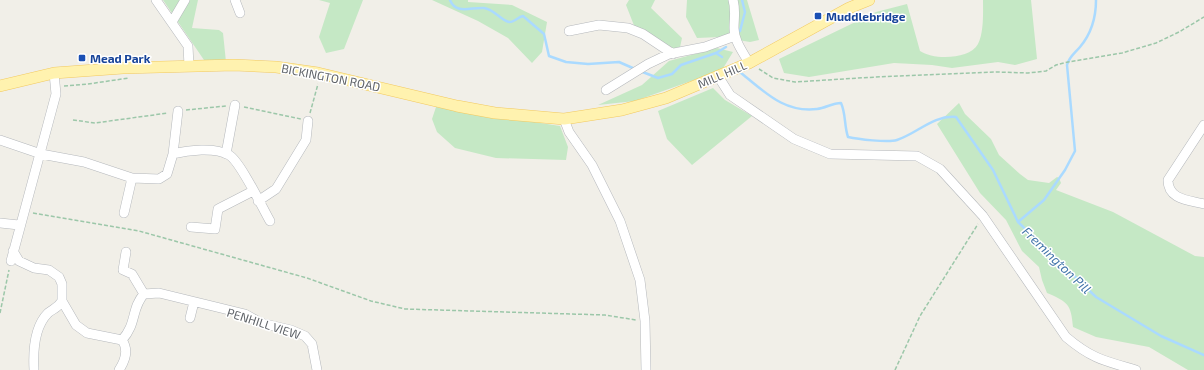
<svg xmlns="http://www.w3.org/2000/svg" width="1204" height="370" viewBox="0 0 1204 370" font-family="'Exo 2',sans-serif">
<style>
.green{fill:#c5e8c5}
.lines{fill:none;stroke-linecap:round;stroke-linejoin:round}
.stream{stroke:#aadaff;stroke-width:2.5}
.minor-casing{stroke:#b5b8bc;stroke-width:10}
.major-casing{stroke:#f2c960;stroke-width:12}
.path{stroke:#9cc7a9;stroke-width:1.5;stroke-dasharray:4 2;stroke-linecap:butt}
.minor{stroke:#fff;stroke-width:9}
.major{stroke:#fff2af;stroke-width:11}
.transit-dot{fill:#1a4fb4;stroke:#fff;stroke-width:1.5}
.labels{text-anchor:middle;dominant-baseline:central;stroke-width:3;stroke-linejoin:round;paint-order:stroke}
.transit-label{font-size:12px;font-weight:bold;fill:#164399;stroke:#fff;text-anchor:start}
.street-label{font-size:12px;fill:#5f6368;stroke:#fff}
.water-label{font-size:13px;font-style:italic;fill:#4174aa;stroke:#fff}
</style>
<rect width="100%" height="100%" fill="#f1efe8"/>
<!-- green -->
<path class="green" d="M 163,0 L 198,0 L 192,28 L 219,30 L 223,33 L 226,62 L 204,60 Z
M 319,0 L 363,0 L 344,49 L 326,53 L 319,37 L 330,3 Z
M 432,0 L 468,0 L 468,2 L 512,5 L 547,22 L 542,52 L 532,63 L 508,38 L 478,21 Z
M 629,0 L 655,0 L 651,8 L 682,38 L 679,52 L 635,28 L 626,5 Z
M 687,0 L 747,0 L 759,40 L 750,42 L 720,37 L 697,38 L 686,17 Z
M 983,0 L 1031,0 L 1037,59 L 1015,65 L 998,62 L 952,68 L 932,65 L 894,63 L 809,77 L 784,73 L 779,59 L 876,12 L 907,4 L 920,51 C 933,60 969,60 978,44 C 984,32 983,13 983,0 Z
M 717,48 L 733,52 L 722,70 L 635,101 L 598,105 L 642,85 L 669,61 Z
M 713,88 L 725,100 L 752,116 L 692,165 L 667,139 L 658,111 Z
M 959,103 L 965,114 L 991,139 L 999,155 L 1020,174 L 1028,180 L 1049,183 L 1057,177 L 1059,178 L 1061,183 L 1056,190 L 1113,212 L 1195,256 L 1204,257 L 1204,370 L 1188,370 L 1149,347 L 1096,337 L 1073,327 C 1071,304 1068,302 1047,293 L 1042,280 L 1039,267 L 1022,251 L 1006,220 L 980,193 L 937,124 Z
M 436,107 L 560,126 L 568,147 L 566,160 L 496,158 L 455,148 L 437,132 L 432,119 Z"/>
<g class="lines">
<!-- stream -->
<path class="stream" d="M 450,0 C 456,15 471,7 484,8 C 494,9 500,20 509,22 C 513,23 518,17 523,16 L 544,34 L 549,56 L 566,62 L 588,64 L 619,62 L 635,69
M 740,31 L 745,12 L 742,0
M 716,53 L 726,47
M 640,71 L 658,78 L 672,74 L 681,65 L 716,53 L 722,57
M 741,73 C 765,92 784,113 817,109 C 826,108 832,103 841,103 C 846,114 844,125 848,137 C 857,139 888,143 897,140 C 918,133 933,115 956,117 L 993,170 L 1018,222 L 1096,297 L 1161,336 L 1204,355
M 1018,222 L 1044,200 L 1065,170 L 1075,151 L 1067,65 C 1069,57 1074,54 1080,47 C 1091,34 1096,17 1096,0"/>
<!-- minor casing -->
<g class="minor-casing">
<path id="minor" d="M 156,0 L 188,46 L 189,66
M 235,0 L 240,13
M 733,0 C 736,10 734,18 734,28 C 734,41 743,52 749,63
M 172,22 L 185,0
M 569,31 L 599,25 L 628,28 L 643,34 L 673,54
M 718,76 L 730,95 L 794,139 L 830,154 L 917,156 L 940,169 L 983,216 L 1066,337 C 1092,359 1105,361 1136,370
M 606,90 L 648,64 L 669,54 L 705,47 L 735,36
M 564,119 L 569,132 L 592,165 L 620,221 L 640,280 L 645,321 L 646,370
M 1204,125 L 1168,180 C 1168,200 1189,200 1204,204
M 0,140 L 41,154 L 84,162 L 132,178 L 159,179 L 167,174 L 173,154 C 188,150 215,147 229,155 C 240,161 262,207 270,221
M 173,154 L 178,111
M 226,154 L 235,105
M 258,201 L 276,189 L 306,140 L 308,121
M 124,213 L 132,178
M 0,223 L 19,225
M 191,227 L 215,229 L 218,209 L 253,191
M 13,251 L 19,261 L 34,268 L 49,270 L 59,277 L 62,284 L 62,301 L 76,325 L 87,333 L 122,340
M 126,252 L 123,270 L 132,274 L 144,294
M 11,261 L 56,94 L 54,73
M 190,318 L 194,302
M 122,340 C 137,324 131,308 144,294 L 159,293 L 245,314 L 261,323 L 291,330 L 305,336 L 312,344 L 317,370
M 34,370 C 33,352 34,327 48,313 C 53,309 58,308 62,301
M 119,370 C 125,361 129,350 122,340"/>
</g>
<!-- major casing -->
<g class="major-casing">
<path id="major" d="M 0,86 L 54,73 L 123,68 L 234,65 L 276,67 L 318,73 L 457,106 L 495,113 L 564,119 L 622,110 L 666,98 L 749,63 L 849,8 L 869,0"/>
</g>
<!-- path -->
<path class="path" d="M 759,69 L 773,78 L 795,82 L 876,77 L 996,72 L 1028,73 L 1046,71 L 1056,65 L 1068,62 L 1122,53 L 1156,43 L 1179,32 L 1204,17
M 64,86 L 88,84 L 129,78
M 244,107 L 301,119
M 186,110 L 226,106
M 310,113 L 318,84
M 73,120 L 95,123 L 168,113
M 33,213 L 139,231 L 307,278 L 371,301 L 405,309 L 605,315 L 636,320
M 0,313 L 9,270
M 895,370 L 920,316 L 978,224"/>
<!-- minor -->
<use href="#minor" class="minor"/>
<!-- major -->
<use href="#major" class="major"/>
</g>
<!-- markers -->
<g class="transit-dot">
<rect x="814" y="12" width="8" height="8" rx="2"/>
<rect x="78" y="54" width="8" height="8" rx="2"/>
</g>
<g class="labels">
<!-- transit labels -->
<g class="transit-label">
<text x="826" y="16">Muddlebridge</text>
<text x="90" y="58">Mead Park</text>
</g>
<!-- street labels -->
<g class="street-label">
<text transform="translate(722 74) rotate(-23)">MILL HILL</text>
<text transform="translate(331 77) rotate(11)">BICKINGTON ROAD</text>
<text transform="translate(264 323) rotate(18)">PENHILL VIEW</text>
</g>
<!-- water labels -->
<g class="water-label">
<text transform="translate(1057 260) rotate(44)">Fremington Pill</text>
</g>
</g>
</svg>
